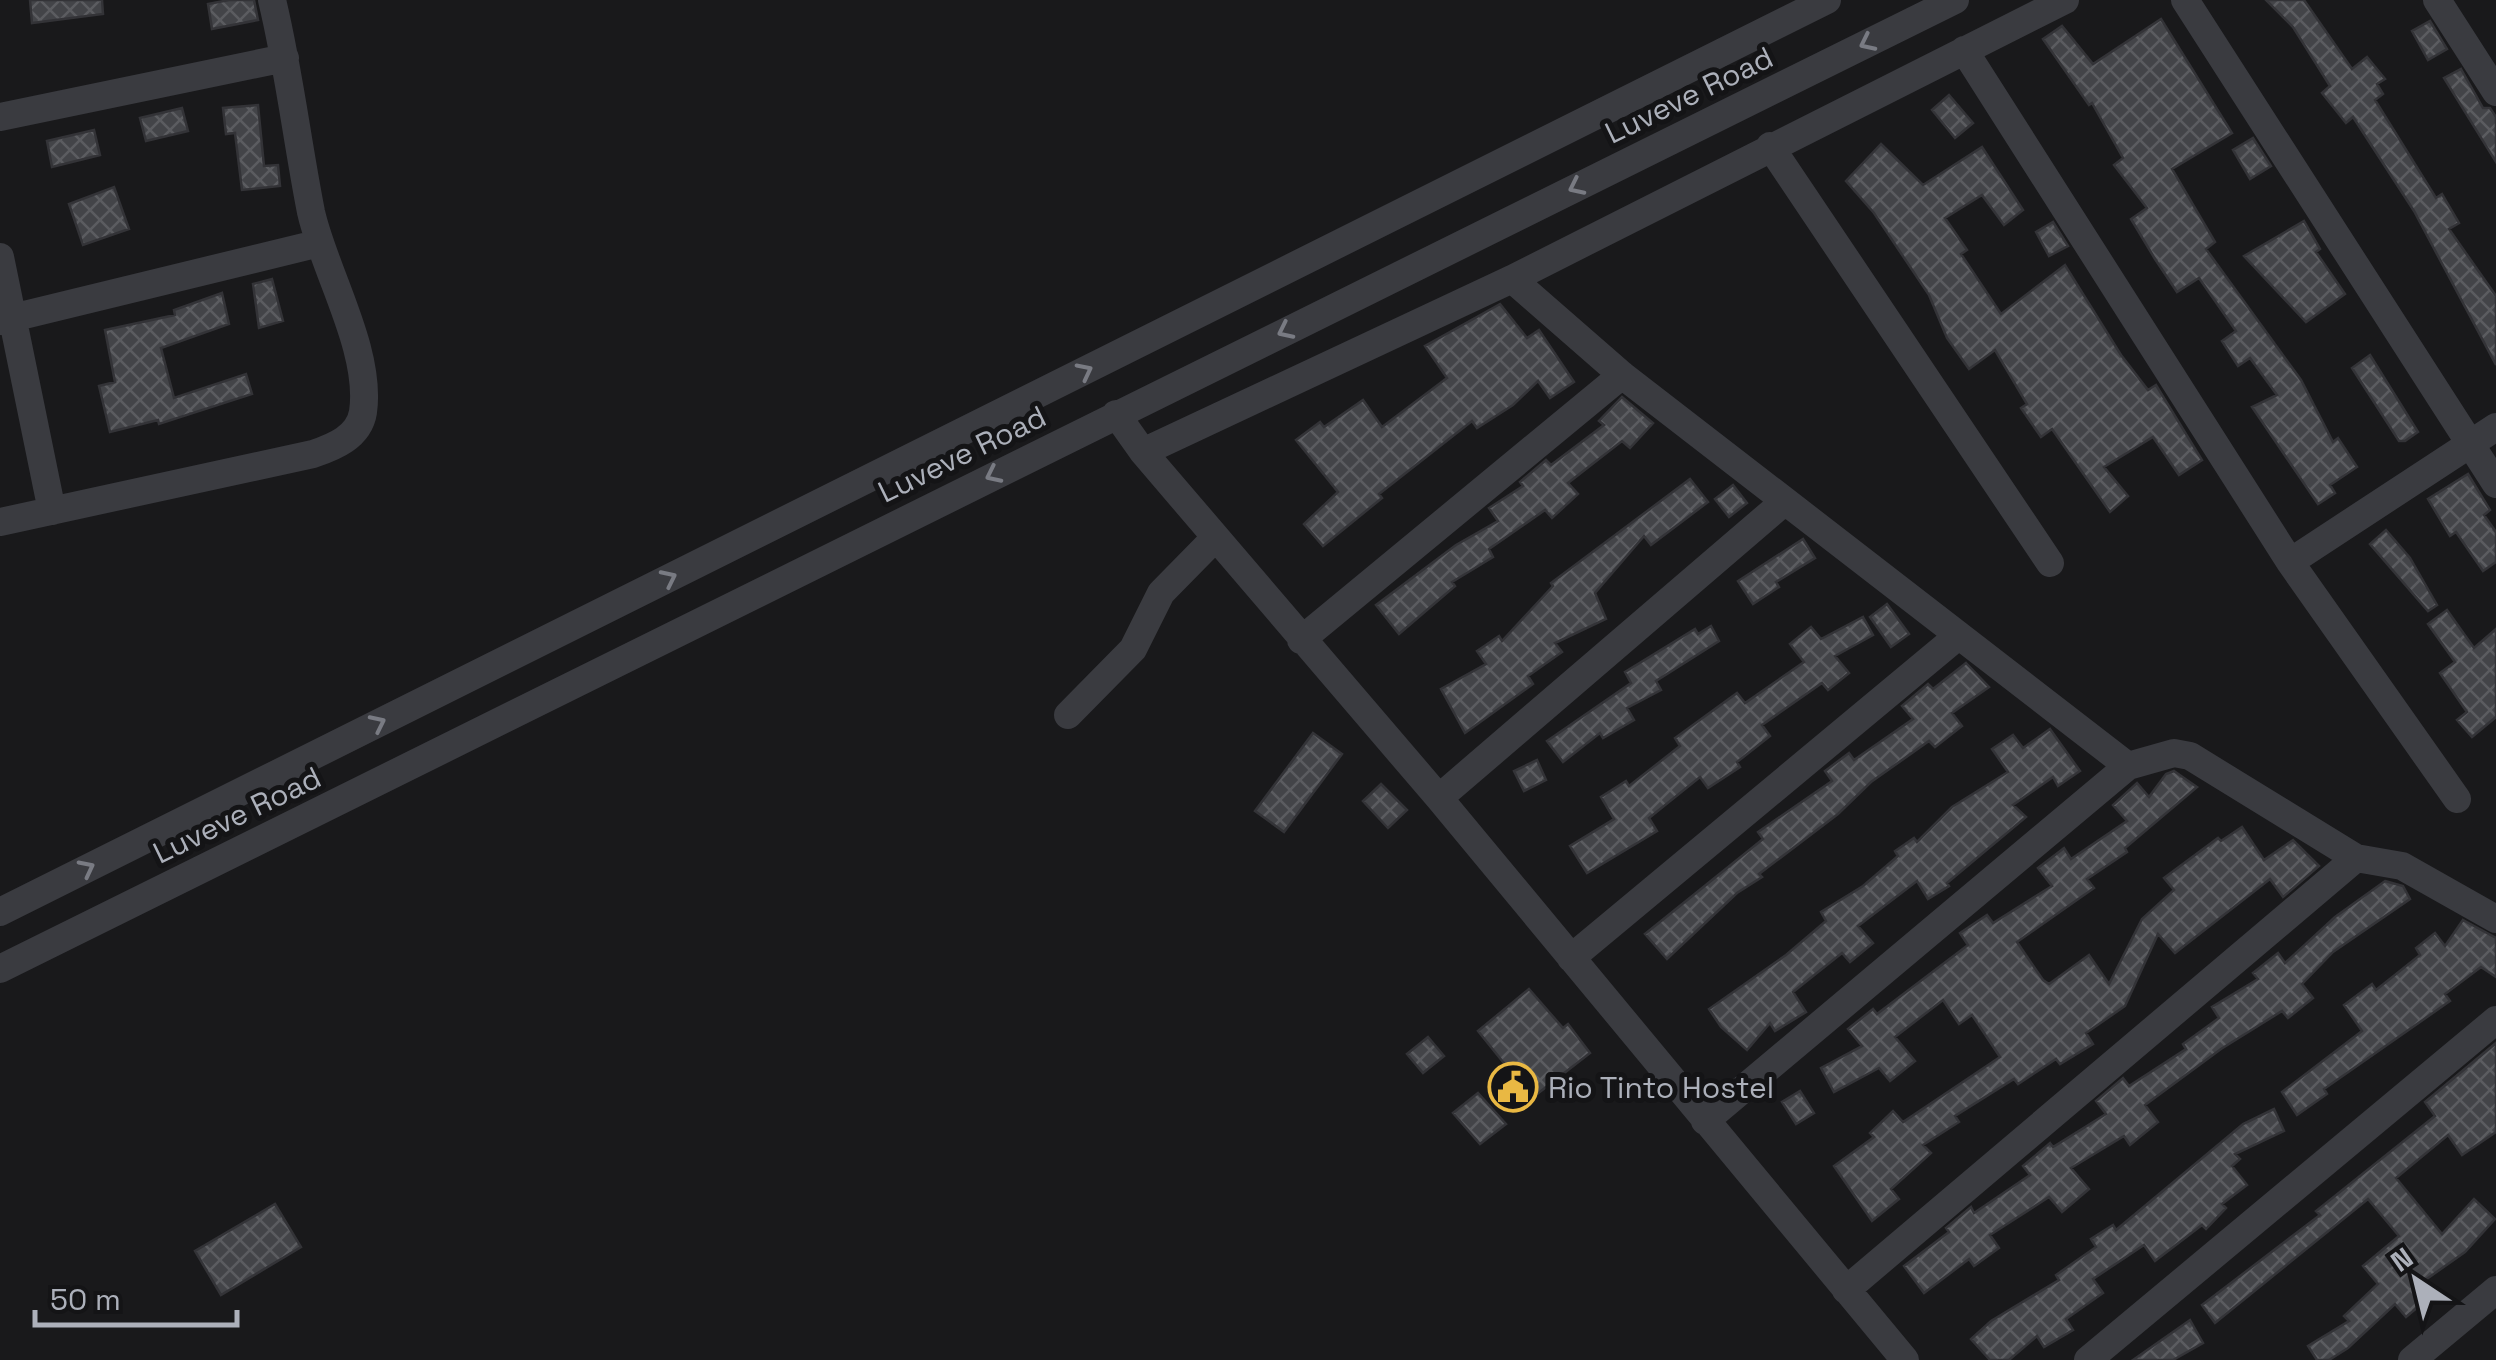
<svg xmlns="http://www.w3.org/2000/svg" width="2496" height="1360" viewBox="0 0 2496 1360" font-family="'Space Grotesk',sans-serif">
<style>
.building{fill:url(#building-cross-hatch);stroke:#333337;stroke-width:2.5}
.lines{fill:none;stroke-linecap:round;stroke-linejoin:round}
.minor{stroke:#3a3b40;stroke-width:28}
.oneway{stroke:#797b83}
.labels{text-anchor:middle;dominant-baseline:central;stroke-width:10;stroke-linejoin:round;paint-order:stroke}
.street-label{font-size:30px;fill:#acb0ba;stroke:#141416}
.poi-label{font-size:30px;fill:#acb0ba;stroke:#141416;text-anchor:start}
</style>
<defs>
<pattern id="building-cross-hatch" width="8" height="8" patternUnits="userSpaceOnUse" patternTransform="scale(2.5)"><rect width="8" height="8" fill="#434448"/><path d="M0 0l8 8M0 8l8-8" fill="none" stroke="#5b5c60"/></pattern>
</defs>
<rect width="100%" height="100%" fill="#19191b"/>
<!-- building -->
<path class="building" d="M 30,0 L 102,0 L 103,14 L 32,23 Z
M 229,0 L 254,0 L 258,20 L 212,29 L 208,4 Z
M 2266,0 L 2304,0 L 2352,69 L 2367,57 L 2385,79 L 2377,84 L 2383,94 L 2375,100 L 2436,198 L 2442,194 L 2459,223 L 2449,229 L 2496,296 L 2496,365 L 2414,211 L 2353,117 L 2346,123 L 2322,93 L 2330,86 L 2293,27 Z
M 2161,19 L 2232,133 L 2172,169 L 2215,242 L 2206,249 L 2301,380 L 2333,442 L 2338,438 L 2357,467 L 2330,485 L 2335,493 L 2318,504 L 2252,407 L 2277,395 L 2250,358 L 2238,366 L 2222,341 L 2236,331 L 2199,278 L 2177,292 L 2155,259 L 2131,219 L 2147,208 L 2114,165 L 2123,158 L 2092,103 L 2089,105 L 2043,39 L 2062,26 L 2093,64 Z
M 2430,21 L 2447,49 L 2428,60 L 2412,31 Z
M 2461,69 L 2483,108 L 2490,108 L 2496,117 L 2496,162 L 2444,78 Z
M 1949,95 L 1973,123 L 1955,138 L 1932,110 Z
M 258,105 L 264,166 L 278,165 L 280,186 L 242,190 L 235,133 L 226,134 L 223,108 Z
M 182,108 L 188,131 L 146,141 L 140,118 Z
M 94,130 L 100,155 L 52,167 L 47,141 Z
M 2253,138 L 2271,166 L 2250,179 L 2233,150 Z
M 1881,144 L 1923,185 L 1982,147 L 2023,210 L 2004,225 L 1982,195 L 1945,218 L 1967,250 L 1961,254 L 2001,314 L 2065,265 L 2121,355 L 2148,390 L 2156,385 L 2202,460 L 2179,475 L 2153,437 L 2104,467 L 2128,496 L 2110,512 L 2052,429 L 2041,437 L 2021,408 L 2027,404 L 1995,350 L 1969,369 L 1947,338 L 1929,295 L 1874,213 L 1846,181 Z
M 114,187 L 129,229 L 83,245 L 69,204 Z
M 2304,221 L 2320,249 L 2316,252 L 2345,294 L 2306,322 L 2244,256 Z
M 2053,222 L 2068,246 L 2049,256 L 2036,232 Z
M 272,279 L 283,321 L 259,328 L 253,284 Z
M 222,293 L 229,324 L 161,348 L 174,398 L 246,374 L 252,394 L 159,424 L 158,420 L 110,432 L 99,386 L 115,382 L 105,330 L 175,315 L 174,310 Z
M 1500,304 L 1527,338 L 1539,330 L 1574,382 L 1550,398 L 1538,381 L 1513,405 L 1477,428 L 1472,421 L 1379,494 L 1382,498 L 1323,546 L 1304,524 L 1338,492 L 1296,440 L 1320,422 L 1324,427 L 1363,400 L 1382,427 L 1447,378 L 1425,346 Z
M 2370,355 L 2418,432 L 2405,441 L 2399,441 L 2352,368 Z
M 1622,397 L 1653,423 L 1630,448 L 1622,441 L 1568,483 L 1578,494 L 1552,518 L 1545,510 L 1489,549 L 1493,557 L 1452,582 L 1455,586 L 1399,634 L 1376,605 L 1456,545 L 1498,521 L 1489,508 L 1523,486 L 1520,482 L 1546,460 L 1551,465 L 1604,425 L 1599,421 Z
M 2468,474 L 2490,510 L 2484,515 L 2496,532 L 2496,562 L 2483,571 L 2456,532 L 2450,536 L 2428,499 Z
M 1690,479 L 1708,502 L 1651,545 L 1644,536 L 1595,593 L 1606,619 L 1555,643 L 1562,652 L 1528,676 L 1533,684 L 1465,733 L 1441,689 L 1486,664 L 1477,651 L 1499,636 L 1502,641 L 1553,586 L 1551,583 Z
M 1733,485 L 1747,503 L 1729,517 L 1715,499 Z
M 2386,530 L 2410,558 L 2437,605 L 2428,611 L 2370,544 Z
M 1803,539 L 1815,558 L 1776,582 L 1779,587 L 1753,604 L 1738,581 Z
M 1887,604 L 1909,634 L 1891,647 L 1870,617 Z
M 2447,610 L 2474,648 L 2496,629 L 2496,717 L 2472,737 L 2457,720 L 2467,712 L 2440,673 L 2455,662 L 2428,624 Z
M 1863,617 L 1873,635 L 1835,656 L 1849,673 L 1828,690 L 1822,683 L 1762,725 L 1770,736 L 1737,762 L 1740,767 L 1708,788 L 1700,777 L 1649,818 L 1657,831 L 1587,873 L 1570,846 L 1614,819 L 1601,797 L 1626,781 L 1629,786 L 1680,746 L 1675,738 L 1737,693 L 1745,703 L 1804,662 L 1790,644 L 1811,627 L 1821,639 Z
M 1711,626 L 1719,641 L 1656,681 L 1661,690 L 1627,708 L 1634,720 L 1603,738 L 1600,733 L 1563,762 L 1547,741 L 1631,683 L 1625,672 L 1695,629 L 1698,634 Z
M 1966,663 L 1989,687 L 1952,713 L 1962,726 L 1935,747 L 1929,741 L 1871,782 L 1838,814 L 1759,874 L 1762,877 L 1737,893 L 1667,959 L 1645,934 L 1763,839 L 1758,832 L 1832,781 L 1825,771 L 1849,753 L 1854,760 L 1913,719 L 1902,706 L 1928,684 L 1933,689 Z
M 2050,729 L 2080,771 L 2058,786 L 2053,777 L 2013,805 L 2026,817 L 1947,883 L 1949,886 L 1928,899 L 1917,881 L 1858,926 L 1873,943 L 1850,962 L 1842,953 L 1793,992 L 1806,1012 L 1775,1031 L 1770,1023 L 1747,1050 L 1721,1027 L 1709,1009 L 1786,955 L 1826,921 L 1821,912 L 1863,886 L 1898,856 L 1895,851 L 1914,838 L 1917,842 L 1952,807 L 2008,772 L 1992,749 L 2013,735 L 2023,748 Z
M 1313,733 L 1342,754 L 1284,832 L 1255,811 Z
M 1537,760 L 1546,780 L 1524,791 L 1514,771 Z
M 2174,771 L 2197,787 L 2125,848 L 2127,852 L 2087,879 L 2094,888 L 2017,942 L 2043,980 L 2049,984 L 2089,955 L 2109,984 L 2142,919 L 2174,890 L 2164,878 L 2218,838 L 2221,841 L 2242,827 L 2264,860 L 2293,840 L 2319,866 L 2283,897 L 2270,879 L 2175,953 L 2158,934 L 2125,1006 L 2086,1033 L 2093,1044 L 2060,1064 L 2056,1059 L 2018,1084 L 2014,1079 L 1955,1116 L 1959,1122 L 1923,1145 L 1931,1153 L 1891,1189 L 1899,1199 L 1872,1221 L 1834,1166 L 1874,1137 L 1870,1133 L 1893,1111 L 1903,1122 L 2000,1057 L 1972,1015 L 1959,1024 L 1943,1000 L 1895,1037 L 1915,1061 L 1890,1081 L 1879,1068 L 1834,1092 L 1821,1068 L 1862,1046 L 1848,1029 L 1873,1009 L 1877,1014 L 1968,945 L 1960,933 L 1987,915 L 1993,923 L 2052,886 L 2038,868 L 2064,848 L 2071,859 L 2127,821 L 2113,805 L 2137,783 L 2149,797 L 2166,774 Z
M 1381,784 L 1407,810 L 1388,828 L 1363,801 Z
M 2385,881 L 2403,886 L 2410,899 L 2333,952 L 2302,984 L 2313,998 L 2288,1018 L 2282,1011 L 2221,1049 L 2145,1105 L 2158,1122 L 2130,1145 L 2124,1136 L 2071,1168 L 2089,1189 L 2062,1212 L 2049,1197 L 1990,1235 L 1999,1248 L 1974,1266 L 1969,1259 L 1924,1293 L 1904,1266 L 1949,1232 L 1946,1228 L 1971,1207 L 1974,1213 L 2030,1175 L 2023,1166 L 2050,1143 L 2053,1147 L 2106,1114 L 2096,1101 L 2123,1078 L 2129,1086 L 2186,1049 L 2183,1044 L 2219,1018 L 2212,1007 L 2258,979 L 2253,973 L 2278,953 L 2285,963 L 2335,917 Z
M 2463,920 L 2496,938 L 2496,977 L 2481,967 L 2445,994 L 2450,1001 L 2324,1089 L 2327,1094 L 2297,1115 L 2282,1092 L 2362,1031 L 2344,1005 L 2372,984 L 2376,990 L 2420,955 L 2416,948 L 2435,933 L 2445,946 Z
M 1529,989 L 1563,1028 L 1568,1024 L 1590,1053 L 1532,1098 L 1478,1031 Z
M 1428,1037 L 1444,1056 L 1423,1073 L 1407,1054 Z
M 2496,1043 L 2496,1132 L 2462,1155 L 2448,1135 L 2396,1178 L 2442,1234 L 2474,1199 L 2495,1219 L 2465,1252 L 2421,1283 L 2431,1296 L 2406,1317 L 2395,1304 L 2348,1348 L 2329,1360 L 2317,1360 L 2308,1346 L 2349,1321 L 2344,1316 L 2378,1284 L 2363,1266 L 2399,1236 L 2368,1199 L 2215,1323 L 2202,1305 L 2320,1215 L 2316,1211 L 2435,1116 L 2425,1102 Z
M 1800,1091 L 1814,1113 L 1796,1124 L 1782,1102 Z
M 1478,1093 L 1506,1124 L 1480,1144 L 1453,1113 Z
M 2274,1109 L 2284,1131 L 2235,1154 L 2240,1159 L 2232,1166 L 2247,1185 L 2222,1204 L 2226,1208 L 2206,1229 L 2202,1225 L 2155,1261 L 2144,1245 L 2093,1279 L 2103,1293 L 2066,1319 L 2073,1330 L 2044,1347 L 2037,1336 L 2009,1360 L 1990,1360 L 1971,1339 L 1991,1321 L 2059,1280 L 2056,1275 L 2096,1247 L 2091,1239 L 2113,1225 L 2116,1230 L 2243,1124 Z
M 275,1204 L 301,1247 L 221,1295 L 195,1251 Z
M 2190,1320 L 2203,1343 L 2173,1360 L 2133,1360 Z"/>
<g class="lines">
<!-- minor -->
<path class="minor" d="M 2185,0 L 2496,484
M 2437,0 L 2496,92
M 1964,50 L 2290,562 L 2457,799
M 0,117 L 285,58
M 1770,146 L 2050,563
M 0,257 L 52,511
M 1512,279 L 1622,375 L 2128,766 L 2174,753 L 2190,756 L 2356,858 L 2402,866 L 2496,919
M 0,321 L 320,243
M 1116,414 L 1143,452 L 1439,798 L 1905,1360
M 1143,452 L 1512,279 L 2065,0
M 0,522 L 313,454 C 334,447 359,437 363,412 C 372,350 324,271 311,212 C 297,141 289,70 272,0
M 2290,562 L 2496,427
M 1301,640 L 1622,375
M 1068,715 L 1133,649 L 1161,593 L 1215,538
M 1439,798 L 1785,501
M 0,912 L 1827,0
M 1571,958 L 1958,636
M 0,969 L 1955,0
M 1705,1121 L 2128,766
M 1846,1290 L 2356,858
M 2088,1360 L 2496,1020
M 2412,1360 L 2496,1290"/>
</g>
<!-- one-way arrows -->
<defs><path id="oneway-chevron" d="M-2-3.5L2.5 0L-2 3.5" fill="none" stroke-width="1.6" stroke-linecap="round" stroke-linejoin="round" transform="scale(2.5)"/></defs>
<g class="oneway">
<use href="#oneway-chevron" transform="translate(1867 43) rotate(154)"/>
<use href="#oneway-chevron" transform="translate(1576 187) rotate(154)"/>
<use href="#oneway-chevron" transform="translate(1285 331) rotate(154)"/>
<use href="#oneway-chevron" transform="translate(1085 371) rotate(-27)"/>
<use href="#oneway-chevron" transform="translate(993 475) rotate(154)"/>
<use href="#oneway-chevron" transform="translate(669 578) rotate(-26)"/>
<use href="#oneway-chevron" transform="translate(378 723) rotate(-26)"/>
<use href="#oneway-chevron" transform="translate(87 868) rotate(-27)"/>
</g>
<!-- icons -->
<defs>
<g id="civic-ring" transform="scale(2.5)"><circle r="9.5" fill="#141416" stroke="#e9b843" stroke-width="1.5"/><path d="M-.6-6.5H3V-4.5H.6V-3L4-1V1h2V6H-6V1h2V-1L-.6-3ZM-1.2 2.5V6h2.4V2.5Z" fill="#e9b843"/></g>
</defs>
<g fill-rule="evenodd">
<use href="#civic-ring" x="1513" y="1087"/>
</g>
<g class="labels">
<!-- street labels -->
<g class="street-label">
<text transform="translate(1689 95) rotate(-26)">Luveve Road</text>
<text transform="translate(962 454) rotate(-26)">Luveve Road</text>
<text transform="translate(237 815) rotate(-26)">Luveve Road</text>
</g>
<!-- poi labels -->
<g class="poi-label">
<text x="1548" y="1087">Rio Tinto Hostel</text>
</g>
</g>
<!-- north arrow -->
<g transform="translate(2416 1280) rotate(325)" stroke="#141416" stroke-width="8" paint-order="stroke">
<path d="M0-8L18 38L0 25L-18 38Z" fill="#acb0ba"/>
<text y="-15" font-size="28" font-weight="bold" text-anchor="middle" fill="#acb0ba">N</text>
</g>
<!-- scale -->
<path d="M35 1310v15h202v-15" fill="none" stroke="#acb0ba" stroke-width="5"/>
<text x="50" y="1310" font-size="30" fill="#acb0ba" stroke="#141416" stroke-width="8" paint-order="stroke">50 m</text>
</svg>
